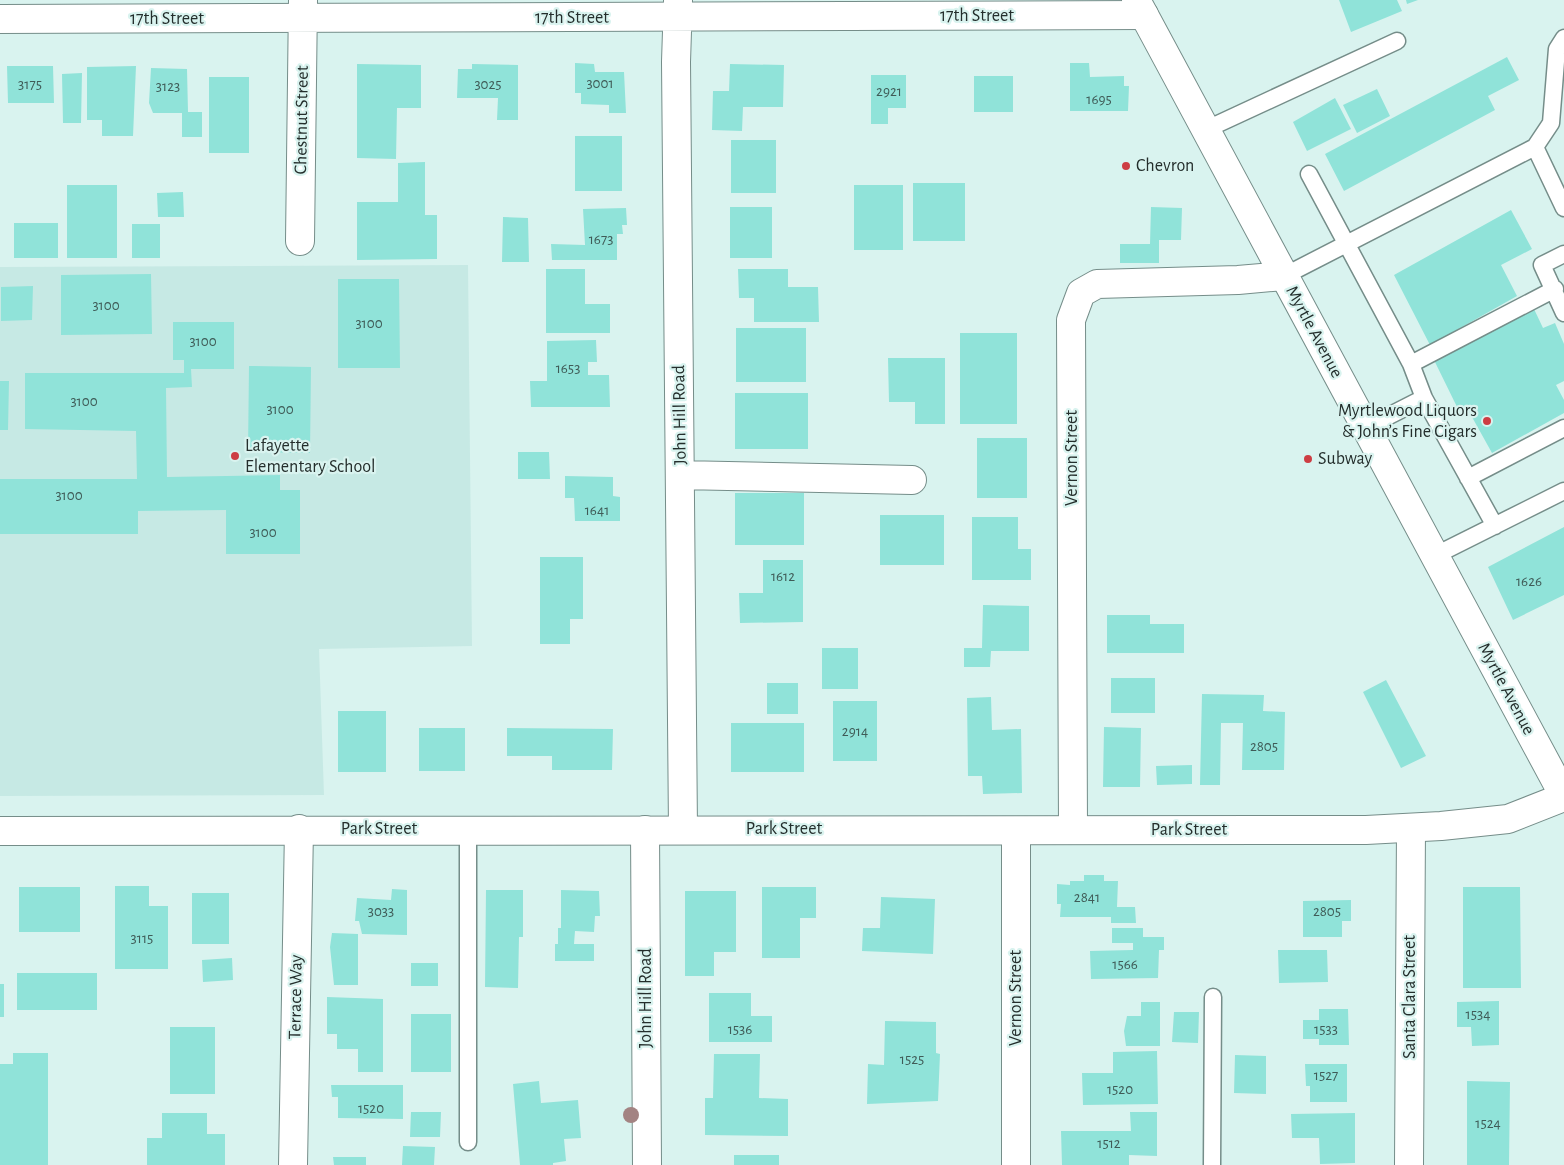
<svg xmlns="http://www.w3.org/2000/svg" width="1564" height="1165" viewBox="0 0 1564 1165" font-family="'Alegreya Sans',sans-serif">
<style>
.built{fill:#c6e9e4}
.building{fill:#90e3d9}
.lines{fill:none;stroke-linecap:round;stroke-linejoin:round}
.lane-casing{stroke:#758d89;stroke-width:19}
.street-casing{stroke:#758d89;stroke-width:30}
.secondary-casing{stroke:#758d89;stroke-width:30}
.lane{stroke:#fff;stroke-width:16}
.street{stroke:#fff;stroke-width:28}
.secondary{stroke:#fff;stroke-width:28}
.tree{fill:#a38382}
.poi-dot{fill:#cd3d43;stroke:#d9f3ef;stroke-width:2}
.labels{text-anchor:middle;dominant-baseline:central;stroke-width:4.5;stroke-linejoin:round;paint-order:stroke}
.number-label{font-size:15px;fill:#3f5b57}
.street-label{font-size:18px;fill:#242e2c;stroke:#d9f3ef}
.poi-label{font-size:18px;fill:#242e2c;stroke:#d9f3ef;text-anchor:start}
</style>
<rect width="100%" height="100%" fill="#d9f3ef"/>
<!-- built -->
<path class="built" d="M 468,265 L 472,646 L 319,649 L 324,795 L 0,796 L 0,267 Z"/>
<!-- building -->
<path class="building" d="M 1339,0 L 1397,0 L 1402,11 L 1351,32 Z
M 1406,0 L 1418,0 L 1407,4 Z
M 1507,57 L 1519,80 L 1488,96 L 1495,110 L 1344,191 L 1325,154 Z
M 575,63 L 594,64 L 595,72 L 624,72 L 626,113 L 609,113 L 609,105 L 581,104 L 581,93 L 575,93 Z
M 1070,63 L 1089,63 L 1090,77 L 1124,76 L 1124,86 L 1129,86 L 1128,111 L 1070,111 Z
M 357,64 L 421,65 L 421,108 L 397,108 L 396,159 L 357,158 Z
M 472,64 L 518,65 L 518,120 L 497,120 L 498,98 L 457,98 L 458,69 L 472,69 Z
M 730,64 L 784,65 L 783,107 L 743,107 L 742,131 L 712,130 L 713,91 L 729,91 Z
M 7,66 L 53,66 L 54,103 L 8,103 Z
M 136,66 L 133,136 L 102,136 L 102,120 L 87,120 L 87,67 Z
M 151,68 L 187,69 L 188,112 L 202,112 L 202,137 L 182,137 L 182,113 L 153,113 L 149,103 Z
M 82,73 L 81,123 L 63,123 L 62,74 Z
M 871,75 L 906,75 L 906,108 L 888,108 L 888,124 L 871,124 Z
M 974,76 L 1013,76 L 1013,112 L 974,112 Z
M 209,77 L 249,77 L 249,153 L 209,153 Z
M 1377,89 L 1390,116 L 1357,133 L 1343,105 Z
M 1335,98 L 1351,129 L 1307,151 L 1293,122 Z
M 575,136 L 622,136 L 622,191 L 575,191 Z
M 731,140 L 776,140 L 776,193 L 731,193 Z
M 425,162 L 425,215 L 437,215 L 437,259 L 357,260 L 357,202 L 398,202 L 398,163 Z
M 913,183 L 965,183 L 965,241 L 913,241 Z
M 67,185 L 117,185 L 117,258 L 67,258 Z
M 854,185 L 903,185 L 903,250 L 854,250 Z
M 183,192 L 184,217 L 158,217 L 157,193 Z
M 730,207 L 772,207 L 772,258 L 730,258 Z
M 1151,207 L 1182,208 L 1181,240 L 1159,240 L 1159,263 L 1120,263 L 1120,244 L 1150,244 Z
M 626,208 L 627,225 L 622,225 L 623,234 L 617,234 L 617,260 L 552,260 L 551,244 L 585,245 L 583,209 Z
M 1511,210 L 1532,249 L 1501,265 L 1517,296 L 1430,345 L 1394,275 Z
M 503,217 L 528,218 L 529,262 L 502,262 Z
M 14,223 L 58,223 L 58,258 L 14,258 Z
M 132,224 L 160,224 L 160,258 L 132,258 Z
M 546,269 L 585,269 L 585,304 L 610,304 L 610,333 L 546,333 Z
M 738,269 L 788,269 L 788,287 L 818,287 L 819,322 L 754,322 L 754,298 L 739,298 Z
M 151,274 L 152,334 L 61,335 L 61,275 Z
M 338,279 L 399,279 L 400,368 L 338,368 Z
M 33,286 L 32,320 L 1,321 L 1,287 Z
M 1534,309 L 1543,328 L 1555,323 L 1564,344 L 1564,381 L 1556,385 L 1564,400 L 1564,413 L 1492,453 L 1467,408 L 1459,411 L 1434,360 Z
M 173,322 L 234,322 L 234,369 L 191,369 L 192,387 L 166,388 L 167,477 L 280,475 L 280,490 L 300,490 L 300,554 L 226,554 L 226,510 L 138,511 L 138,534 L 0,534 L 0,479 L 137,479 L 136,431 L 25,429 L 25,373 L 184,373 L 184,360 L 173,360 Z
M 736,328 L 806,328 L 806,382 L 736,382 Z
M 960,333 L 1017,333 L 1017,424 L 960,424 Z
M 596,340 L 597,362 L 588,362 L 588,375 L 609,375 L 610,407 L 531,407 L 530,381 L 547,381 L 547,341 Z
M 888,358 L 945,358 L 945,424 L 915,424 L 915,402 L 889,402 Z
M 249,366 L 311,367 L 310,453 L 248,452 Z
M 0,381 L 9,381 L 8,430 L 0,430 Z
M 735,393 L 808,393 L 808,449 L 735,449 Z
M 977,438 L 1027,438 L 1027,498 L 977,498 Z
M 518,452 L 549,452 L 550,479 L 518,479 Z
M 565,476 L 613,477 L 613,496 L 620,497 L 620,521 L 575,521 L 574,498 L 565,498 Z
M 735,493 L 804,493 L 804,545 L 735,545 Z
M 880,515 L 944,515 L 944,565 L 880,565 Z
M 972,517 L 1018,517 L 1018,549 L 1031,549 L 1031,580 L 972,580 Z
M 1564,527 L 1564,595 L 1513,620 L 1488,567 Z
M 540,557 L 583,557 L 583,619 L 570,619 L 570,644 L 540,644 Z
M 763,560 L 803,560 L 803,622 L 740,623 L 739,593 L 763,593 Z
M 983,605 L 1029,606 L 1029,651 L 991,651 L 990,667 L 964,667 L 964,648 L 982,648 Z
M 1107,615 L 1150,615 L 1150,624 L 1184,624 L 1184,653 L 1107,653 Z
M 822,648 L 858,648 L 858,689 L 822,689 Z
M 1111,678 L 1155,678 L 1155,713 L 1111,713 Z
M 1386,680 L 1426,756 L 1401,768 L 1363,692 Z
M 767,683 L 798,683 L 798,714 L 767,714 Z
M 1202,694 L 1264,695 L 1263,711 L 1285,712 L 1284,770 L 1242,770 L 1243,723 L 1221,723 L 1220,785 L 1200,785 Z
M 991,697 L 992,730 L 1021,729 L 1022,793 L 983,794 L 982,776 L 968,776 L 967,698 Z
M 833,701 L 877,701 L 877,761 L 833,761 Z
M 338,711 L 386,711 L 386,772 L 338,772 Z
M 731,723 L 804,723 L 804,772 L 731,772 Z
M 1104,727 L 1141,728 L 1140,787 L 1103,787 Z
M 419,728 L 465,728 L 465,771 L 419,771 Z
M 507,728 L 613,729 L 612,770 L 552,770 L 552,756 L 507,756 Z
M 1192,765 L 1192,784 L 1157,785 L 1156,766 Z
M 1084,875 L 1104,875 L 1104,881 L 1118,881 L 1117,907 L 1135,907 L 1136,923 L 1111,923 L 1111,917 L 1060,917 L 1061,904 L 1057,904 L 1057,884 L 1070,885 L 1070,881 L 1084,881 Z
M 115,886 L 149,886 L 149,906 L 168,906 L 168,969 L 115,969 Z
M 19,887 L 80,887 L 80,932 L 19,932 Z
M 762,887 L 816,887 L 816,918 L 800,918 L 800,958 L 762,958 Z
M 1463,887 L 1520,887 L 1521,988 L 1463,988 Z
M 392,889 L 407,890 L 407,935 L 362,934 L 359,921 L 355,921 L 357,898 L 391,900 Z
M 486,890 L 523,890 L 523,937 L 519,937 L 518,988 L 485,987 Z
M 561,890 L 599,891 L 600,916 L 595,916 L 594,932 L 575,931 L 574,944 L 594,944 L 594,961 L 555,961 L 555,944 L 558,944 L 558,928 L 561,928 Z
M 685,891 L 736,891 L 736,952 L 714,952 L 714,976 L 685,976 Z
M 192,893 L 229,893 L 229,944 L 192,944 Z
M 881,897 L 935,899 L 933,954 L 862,951 L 863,928 L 880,928 Z
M 1351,900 L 1351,921 L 1342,921 L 1342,937 L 1303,937 L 1303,901 Z
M 1112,928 L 1143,928 L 1143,937 L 1164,937 L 1164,950 L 1159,950 L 1158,978 L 1091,979 L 1090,951 L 1133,950 L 1133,943 L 1112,943 Z
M 332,933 L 358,934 L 358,985 L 334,985 L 330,947 Z
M 1278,950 L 1327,950 L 1328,982 L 1279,983 Z
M 232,958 L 233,980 L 203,982 L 202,960 Z
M 411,963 L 438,963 L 438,986 L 411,986 Z
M 17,973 L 97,973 L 97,1010 L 17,1010 Z
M 0,984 L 4,984 L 4,1017 L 0,1017 Z
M 709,993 L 751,993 L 751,1016 L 772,1016 L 772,1042 L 709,1042 Z
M 327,997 L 383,999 L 383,1072 L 358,1072 L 358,1049 L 337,1049 L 337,1034 L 327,1034 Z
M 1499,1001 L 1499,1045 L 1472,1046 L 1471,1027 L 1457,1027 L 1457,1002 Z
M 1141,1002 L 1160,1002 L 1160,1046 L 1126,1046 L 1124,1031 L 1127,1016 L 1141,1016 Z
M 1319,1009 L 1348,1009 L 1349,1045 L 1319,1045 L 1319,1039 L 1303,1039 L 1303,1020 L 1319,1020 Z
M 1174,1012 L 1199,1012 L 1198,1043 L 1172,1042 Z
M 411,1014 L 451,1014 L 451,1072 L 411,1072 Z
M 885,1021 L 936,1022 L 936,1053 L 940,1054 L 938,1101 L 867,1104 L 868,1064 L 884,1065 Z
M 170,1027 L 215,1027 L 215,1094 L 170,1094 Z
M 1157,1051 L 1158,1104 L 1083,1105 L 1082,1073 L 1113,1073 L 1113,1052 Z
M 13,1053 L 48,1053 L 48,1165 L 0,1165 L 0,1064 L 13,1064 Z
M 714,1054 L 760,1054 L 759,1098 L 788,1099 L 788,1136 L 705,1135 L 705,1098 L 713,1098 Z
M 1235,1055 L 1266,1056 L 1266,1094 L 1234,1093 Z
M 1305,1064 L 1347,1064 L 1347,1102 L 1310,1102 L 1310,1086 L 1306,1086 Z
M 539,1081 L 541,1103 L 578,1100 L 581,1138 L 564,1139 L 566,1161 L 553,1163 L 553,1165 L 520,1165 L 513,1084 Z
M 1467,1081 L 1510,1082 L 1509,1165 L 1467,1165 Z
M 331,1085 L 403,1085 L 403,1119 L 338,1118 L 338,1097 L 332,1097 Z
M 411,1112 L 441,1112 L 440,1137 L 410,1137 Z
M 1130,1112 L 1157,1112 L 1157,1156 L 1129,1155 L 1129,1165 L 1062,1165 L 1061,1131 L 1131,1131 Z
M 162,1113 L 207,1113 L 207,1134 L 225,1134 L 225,1165 L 147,1165 L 147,1138 L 162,1138 Z
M 1355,1113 L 1355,1163 L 1320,1164 L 1319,1138 L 1292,1138 L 1291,1114 Z
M 403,1146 L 435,1147 L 434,1165 L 402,1165 Z
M 734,1155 L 779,1155 L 779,1165 L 734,1165 Z
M 333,1157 L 366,1157 L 366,1165 L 334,1165 Z"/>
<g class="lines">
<!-- lane casing -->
<g class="lane-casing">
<path id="lane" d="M 1207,129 L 1397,41
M 1535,147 L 1551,123 L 1557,49 L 1564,38
M 1309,174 L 1411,364 L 1424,398 L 1365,428
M 1564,254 L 1542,265 L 1564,313
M 1284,276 L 1535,147 L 1564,208
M 1411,364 L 1555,289
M 1424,398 L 1495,526
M 1468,478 L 1564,428
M 1434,556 L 1564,491
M 468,1142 L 468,829
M 1212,1165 L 1213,997"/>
</g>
<!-- street casing -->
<g class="street-casing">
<path id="street" d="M 678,0 L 676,62 L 683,830
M 0,19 L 1144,15
M 300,241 L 303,0
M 680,475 L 912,480
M 645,830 L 647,1165
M 1073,830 L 1071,320 L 1081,293 L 1097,284 L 1238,280 L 1284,276
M 293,1165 L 299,829
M 1409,1165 L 1411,828"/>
</g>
<!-- secondary casing -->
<g class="secondary-casing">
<path id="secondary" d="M 1136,0 L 1564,796
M 0,831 L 1366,830 L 1441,826 L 1508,819 L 1564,797
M 1016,1165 L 1016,831"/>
</g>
<!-- lane -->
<use href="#lane" class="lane"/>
<!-- street -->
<use href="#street" class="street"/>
<!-- secondary -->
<use href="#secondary" class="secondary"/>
</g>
<!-- trees -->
<circle class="tree" cx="631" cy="1115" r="8"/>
<!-- markers -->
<g class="poi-dot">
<circle cx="1126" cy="166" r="5"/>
<circle cx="1487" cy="421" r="5"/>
<circle cx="235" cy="456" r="5"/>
<circle cx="1308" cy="459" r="5"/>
</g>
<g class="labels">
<!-- number labels -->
<g class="number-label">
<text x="600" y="83">3001</text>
<text x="30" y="84">3175</text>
<text x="488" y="84">3025</text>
<text x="168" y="86">3123</text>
<text x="889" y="91">2921</text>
<text x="1099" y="99">1695</text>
<text x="601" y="239">1673</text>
<text x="106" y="305">3100</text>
<text x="369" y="323">3100</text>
<text x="203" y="341">3100</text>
<text x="568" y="368">1653</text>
<text x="84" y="401">3100</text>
<text x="280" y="409">3100</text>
<text x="69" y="495">3100</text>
<text x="597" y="510">1641</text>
<text x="263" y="532">3100</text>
<text x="783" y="576">1612</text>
<text x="1529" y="581">1626</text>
<text x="855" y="731">2914</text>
<text x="1264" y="746">2805</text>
<text x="1087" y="897">2841</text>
<text x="381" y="911">3033</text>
<text x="1327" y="911">2805</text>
<text x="142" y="938">3115</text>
<text x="1125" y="964">1566</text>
<text x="1478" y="1014">1534</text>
<text x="740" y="1029">1536</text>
<text x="1326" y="1029">1533</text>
<text x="912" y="1059">1525</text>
<text x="1326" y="1075">1527</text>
<text x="1120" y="1089">1520</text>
<text x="371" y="1108">1520</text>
<text x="1488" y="1123">1524</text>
<text x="1109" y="1143">1512</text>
</g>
<!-- street labels -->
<g class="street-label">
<text x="977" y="16">17th Street</text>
<text x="572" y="18">17th Street</text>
<text x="167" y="19">17th Street</text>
<text transform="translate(302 120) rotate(-89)">Chestnut Street</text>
<text transform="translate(1314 332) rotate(62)">Myrtle Avenue</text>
<text transform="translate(680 415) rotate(-91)">John Hill Road</text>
<text transform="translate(1072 458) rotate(-90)">Vernon Street</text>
<text transform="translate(1506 689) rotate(62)">Myrtle Avenue</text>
<text x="379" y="829">Park Street</text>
<text x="784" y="829">Park Street</text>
<text x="1189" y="830">Park Street</text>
<text transform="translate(296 997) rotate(-89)">Terrace Way</text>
<text transform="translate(1410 997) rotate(-90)">Santa Clara Street</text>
<text transform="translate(646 998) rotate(-90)">John Hill Road</text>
<text transform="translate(1016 998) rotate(-90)">Vernon Street</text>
</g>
<!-- poi labels -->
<g class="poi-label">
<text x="1136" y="166">Chevron</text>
<text x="1477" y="411" text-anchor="end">Myrtlewood Liquors<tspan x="1477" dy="21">&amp; John’s Fine Cigars</tspan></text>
<text x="245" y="446">Lafayette<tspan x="245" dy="21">Elementary School</tspan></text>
<text x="1318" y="459">Subway</text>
</g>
</g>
</svg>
